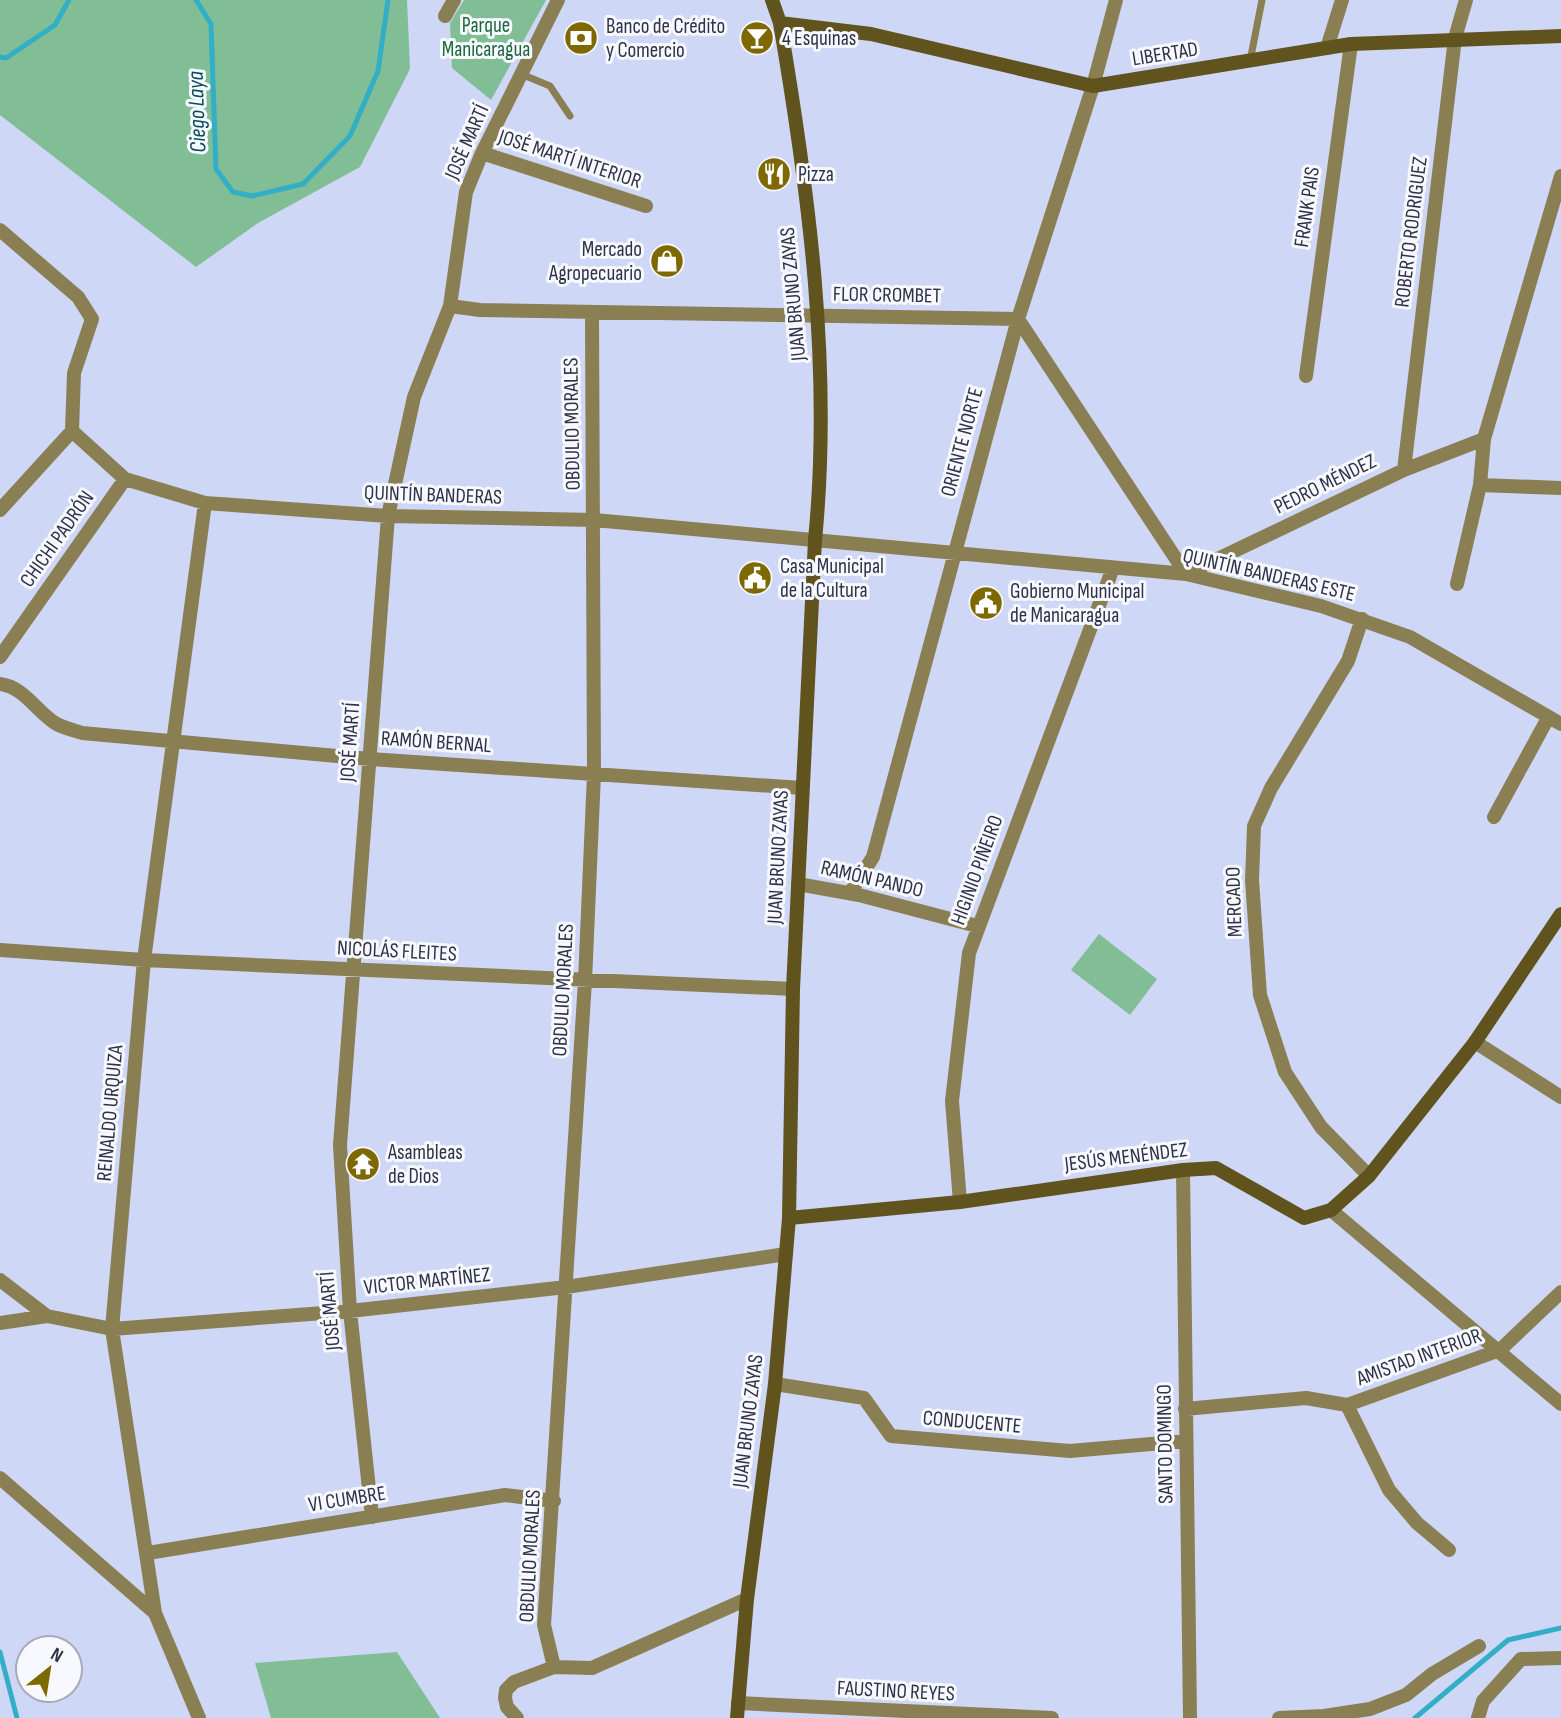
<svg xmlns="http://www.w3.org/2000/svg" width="1561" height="1718" viewBox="0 0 1561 1718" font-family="'Sofia Sans Condensed',sans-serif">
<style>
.green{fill:#81bd95}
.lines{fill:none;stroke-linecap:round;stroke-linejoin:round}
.stream{stroke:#33aec7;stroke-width:5}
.lane{stroke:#8a7e53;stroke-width:7}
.street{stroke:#8a7e53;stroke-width:14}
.secondary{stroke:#61531d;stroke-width:14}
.labels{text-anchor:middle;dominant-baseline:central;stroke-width:6;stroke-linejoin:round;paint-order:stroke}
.park-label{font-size:21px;fill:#1c673d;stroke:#f8f9ff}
.poi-label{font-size:21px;fill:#2d3246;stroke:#f8f9ff;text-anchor:start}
.street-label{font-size:21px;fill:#2d3246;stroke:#f8f9ff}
.water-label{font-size:23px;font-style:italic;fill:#044d5b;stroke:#f8f9ff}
</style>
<rect width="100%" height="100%" fill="#cfd7f7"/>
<!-- green -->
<path class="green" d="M 0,0 L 407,0 L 410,69 L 360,167 L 258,223 L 196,267 L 0,115 Z
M 464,0 L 546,0 L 491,100 L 452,68 L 450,23 Z
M 1099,934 L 1157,979 L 1130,1015 L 1071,970 Z
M 397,1652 L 440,1718 L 271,1718 L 255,1663 Z"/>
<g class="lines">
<!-- stream -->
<path class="stream" d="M 196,0 L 211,24 L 216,169 L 233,192 L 252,196 L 303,184 L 350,136 L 378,71 L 388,0
M 0,57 L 6,58 L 55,25 L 69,0
M 0,1652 L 17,1718
M 1415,1718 L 1508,1640 L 1561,1628"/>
<!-- lane -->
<path class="lane" d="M 1250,61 L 1262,0
M 521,74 L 550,86 L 570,116"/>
<!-- street -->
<path class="street" d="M 445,16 L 454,0
M 1327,48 L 1342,0
M 482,153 L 646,206
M 0,230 L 78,297 L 92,319 L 74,373 L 72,431 L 0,510
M 450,306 L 480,310 L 1018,319 L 1186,574 L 1404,470 L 1484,439
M 1306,376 L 1351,44
M 72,431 L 125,479 L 205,503 L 388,516 L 594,520 L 1186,574 L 1321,606 L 1410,637 L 1561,724
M 1404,470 L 1455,38 L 1466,0
M 1480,485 L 1561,488
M 1457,584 L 1480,485 L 1484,439 L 1561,176
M 1362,619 L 1348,661 L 1271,788 L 1254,826 L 1252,880 L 1260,995 L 1285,1072 L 1321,1127 L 1369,1176
M 0,657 L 125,479
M 0,684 C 24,687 36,711 55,723 C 63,728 74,730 82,733 L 370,759 L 802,788
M 1494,817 L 1548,718
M 798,884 L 859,895 L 977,926
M 850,893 L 873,857 L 1018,319 L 1093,86 L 1116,0
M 0,950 L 144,960 L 793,989
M 1475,1042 L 1561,1097
M 1183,1170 L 1190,1718
M 960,1202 L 952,1101 L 969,953 L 1113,568
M 1331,1210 L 1561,1404
M 0,1280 L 47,1316 L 112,1329 L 350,1311 L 566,1287 L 786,1254
M 0,1323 L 47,1316
M 775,1384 L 864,1398 L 891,1436 L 1070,1451 L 1186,1441
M 1347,1405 L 1389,1490 L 1417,1523 L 1449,1550
M 1185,1409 L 1306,1398 L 1347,1405 L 1500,1350 L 1561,1292
M 0,1478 L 155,1613
M 372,1517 L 350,1311 L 340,1145 L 388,516 L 414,397 L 450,306 L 466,192 L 482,153 L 558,0
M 148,1553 L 505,1495 L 554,1501
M 554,1667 L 544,1625 L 585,981 L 594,774 L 592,313
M 738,1703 L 1052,1718
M 199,1718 L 155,1613 L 112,1329 L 144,960 L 205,503
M 517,1718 L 507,1707 L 505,1698 L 506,1690 L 514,1682 L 554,1667 L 592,1668 L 747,1599
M 1279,1718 L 1324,1716 L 1370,1709 L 1406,1695 L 1432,1674 L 1479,1646
M 1478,1718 L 1483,1701 L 1521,1659 L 1561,1658"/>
<!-- secondary -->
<path class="secondary" d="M 780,23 L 871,34 L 1093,86 L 1351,44 L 1561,36
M 789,1218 L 960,1202 L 1183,1170 L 1216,1168 L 1304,1218 L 1331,1210 L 1369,1176 L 1475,1042 L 1561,914
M 737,1718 L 747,1599 L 775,1384 L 789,1218 L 793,989 L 815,540 C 832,368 809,193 780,23 L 772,0"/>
</g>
<!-- icons -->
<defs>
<g id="bank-disc" transform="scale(1.75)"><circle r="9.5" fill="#7e6800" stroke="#f8f9ff"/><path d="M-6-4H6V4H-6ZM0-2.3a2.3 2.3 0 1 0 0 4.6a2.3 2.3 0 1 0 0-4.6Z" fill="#fff"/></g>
<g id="bar-disc" transform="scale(1.75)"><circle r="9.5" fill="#7e6800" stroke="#f8f9ff"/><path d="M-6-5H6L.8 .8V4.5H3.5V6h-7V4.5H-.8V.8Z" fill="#fff"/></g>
<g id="restaurant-disc" transform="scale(1.75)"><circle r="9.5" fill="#7e6800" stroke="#f8f9ff"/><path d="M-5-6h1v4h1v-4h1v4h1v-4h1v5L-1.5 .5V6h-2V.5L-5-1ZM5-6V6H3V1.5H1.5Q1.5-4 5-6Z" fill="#fff"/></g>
<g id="shop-disc" transform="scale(1.75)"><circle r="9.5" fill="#7e6800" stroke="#f8f9ff"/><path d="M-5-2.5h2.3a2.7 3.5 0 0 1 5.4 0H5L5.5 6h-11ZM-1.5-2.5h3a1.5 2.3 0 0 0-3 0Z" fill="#fff"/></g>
<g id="civic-disc" transform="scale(1.75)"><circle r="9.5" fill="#7e6800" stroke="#f8f9ff"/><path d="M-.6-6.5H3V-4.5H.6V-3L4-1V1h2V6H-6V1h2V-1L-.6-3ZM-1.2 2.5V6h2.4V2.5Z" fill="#fff"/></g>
<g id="temple-disc" transform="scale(1.75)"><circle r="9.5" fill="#7e6800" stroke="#f8f9ff"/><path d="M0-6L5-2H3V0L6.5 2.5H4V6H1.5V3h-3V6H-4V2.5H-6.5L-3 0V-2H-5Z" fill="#fff"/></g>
</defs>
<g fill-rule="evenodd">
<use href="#bank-disc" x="581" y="38"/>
<use href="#bar-disc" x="757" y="38"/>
<use href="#restaurant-disc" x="774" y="174"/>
<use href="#shop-disc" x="667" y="261"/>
<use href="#civic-disc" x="755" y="578"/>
<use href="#civic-disc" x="986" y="603"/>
<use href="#temple-disc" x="363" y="1164"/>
</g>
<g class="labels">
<!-- park labels -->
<g class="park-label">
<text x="486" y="25">Parque<tspan x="486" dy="24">Manicaragua</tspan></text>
</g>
<!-- poi labels -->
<g class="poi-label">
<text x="606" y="26">Banco de Crédito<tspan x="606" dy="24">y Comercio</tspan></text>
<text x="782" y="38">4 Esquinas</text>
<text x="798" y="174">Pizza</text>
<text x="642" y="249" text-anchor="end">Mercado<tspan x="642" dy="24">Agropecuario</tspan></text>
<text x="780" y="566">Casa Municipal<tspan x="780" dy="24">de la Cultura</tspan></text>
<text x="1010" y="591">Gobierno Municipal<tspan x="1010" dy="24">de Manicaragua</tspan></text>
<text x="388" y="1152">Asambleas<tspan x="388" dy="24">de Dios</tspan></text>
</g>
<!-- street labels -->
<g class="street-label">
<text transform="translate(1165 54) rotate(-9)">LIBERTAD</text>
<text transform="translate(467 142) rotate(-66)">JOSÉ MARTÍ</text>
<text transform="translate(570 159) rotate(18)">JOSÉ MARTÍ INTERIOR</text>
<text transform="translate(1307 207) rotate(-82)">FRANK PAIS</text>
<text transform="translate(1411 232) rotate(-83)">ROBERTO RODRIGUEZ</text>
<text transform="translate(793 294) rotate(-95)">JUAN BRUNO ZAYAS</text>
<text transform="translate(887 295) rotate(1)">FLOR CROMBET</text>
<text transform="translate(572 424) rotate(-91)">OBDULIO MORALES</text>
<text transform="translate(962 442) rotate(-75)">ORIENTE NORTE</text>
<text transform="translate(1325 484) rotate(-26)">PEDRO MÉNDEZ</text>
<text transform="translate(433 495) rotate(2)">QUINTÍN BANDERAS</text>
<text transform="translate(57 539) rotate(-55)">CHICHI PADRÓN</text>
<text transform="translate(1269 575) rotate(13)">QUINTÍN BANDERAS ESTE</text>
<text transform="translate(350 742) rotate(-86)">JOSÉ MARTÍ</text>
<text transform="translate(436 742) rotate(4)">RAMÓN BERNAL</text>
<text transform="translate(778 857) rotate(-87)">JUAN BRUNO ZAYAS</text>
<text transform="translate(977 870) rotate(-70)">HIGINIO PIÑEIRO</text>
<text transform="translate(872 879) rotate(13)">RAMÓN PANDO</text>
<text transform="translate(1234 902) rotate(-92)">MERCADO</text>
<text transform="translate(397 951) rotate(3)">NICOLÁS FLEITES</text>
<text transform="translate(563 990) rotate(-87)">OBDULIO MORALES</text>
<text transform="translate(110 1113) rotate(-85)">REINALDO URQUIZA</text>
<text transform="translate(1126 1157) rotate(-7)">JESÚS MENÉNDEZ</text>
<text transform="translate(427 1281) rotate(-6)">VICTOR MARTÍNEZ</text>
<text transform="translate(330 1311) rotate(-95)">JOSÉ MARTÍ</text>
<text transform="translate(1419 1357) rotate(-20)">AMISTAD INTERIOR</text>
<text transform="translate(748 1421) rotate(-83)">JUAN BRUNO ZAYAS</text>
<text transform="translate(972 1422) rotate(5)">CONDUCENTE</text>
<text transform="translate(1165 1444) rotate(-91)">SANTO DOMINGO</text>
<text transform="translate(347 1499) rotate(-9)">VI CUMBRE</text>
<text transform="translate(530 1556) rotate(-87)">OBDULIO MORALES</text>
<text transform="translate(896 1691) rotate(3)">FAUSTINO REYES</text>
</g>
<!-- water labels -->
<g class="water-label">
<text transform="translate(197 112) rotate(-92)">Ciego Laya</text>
</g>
</g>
<!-- north arrow -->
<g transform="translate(49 1669) rotate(30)"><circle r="33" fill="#f8f9ff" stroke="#a7a9b5" stroke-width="2"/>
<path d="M0-5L12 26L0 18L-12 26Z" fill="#7e6800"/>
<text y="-10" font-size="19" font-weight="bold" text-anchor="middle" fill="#2d3246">N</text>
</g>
</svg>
